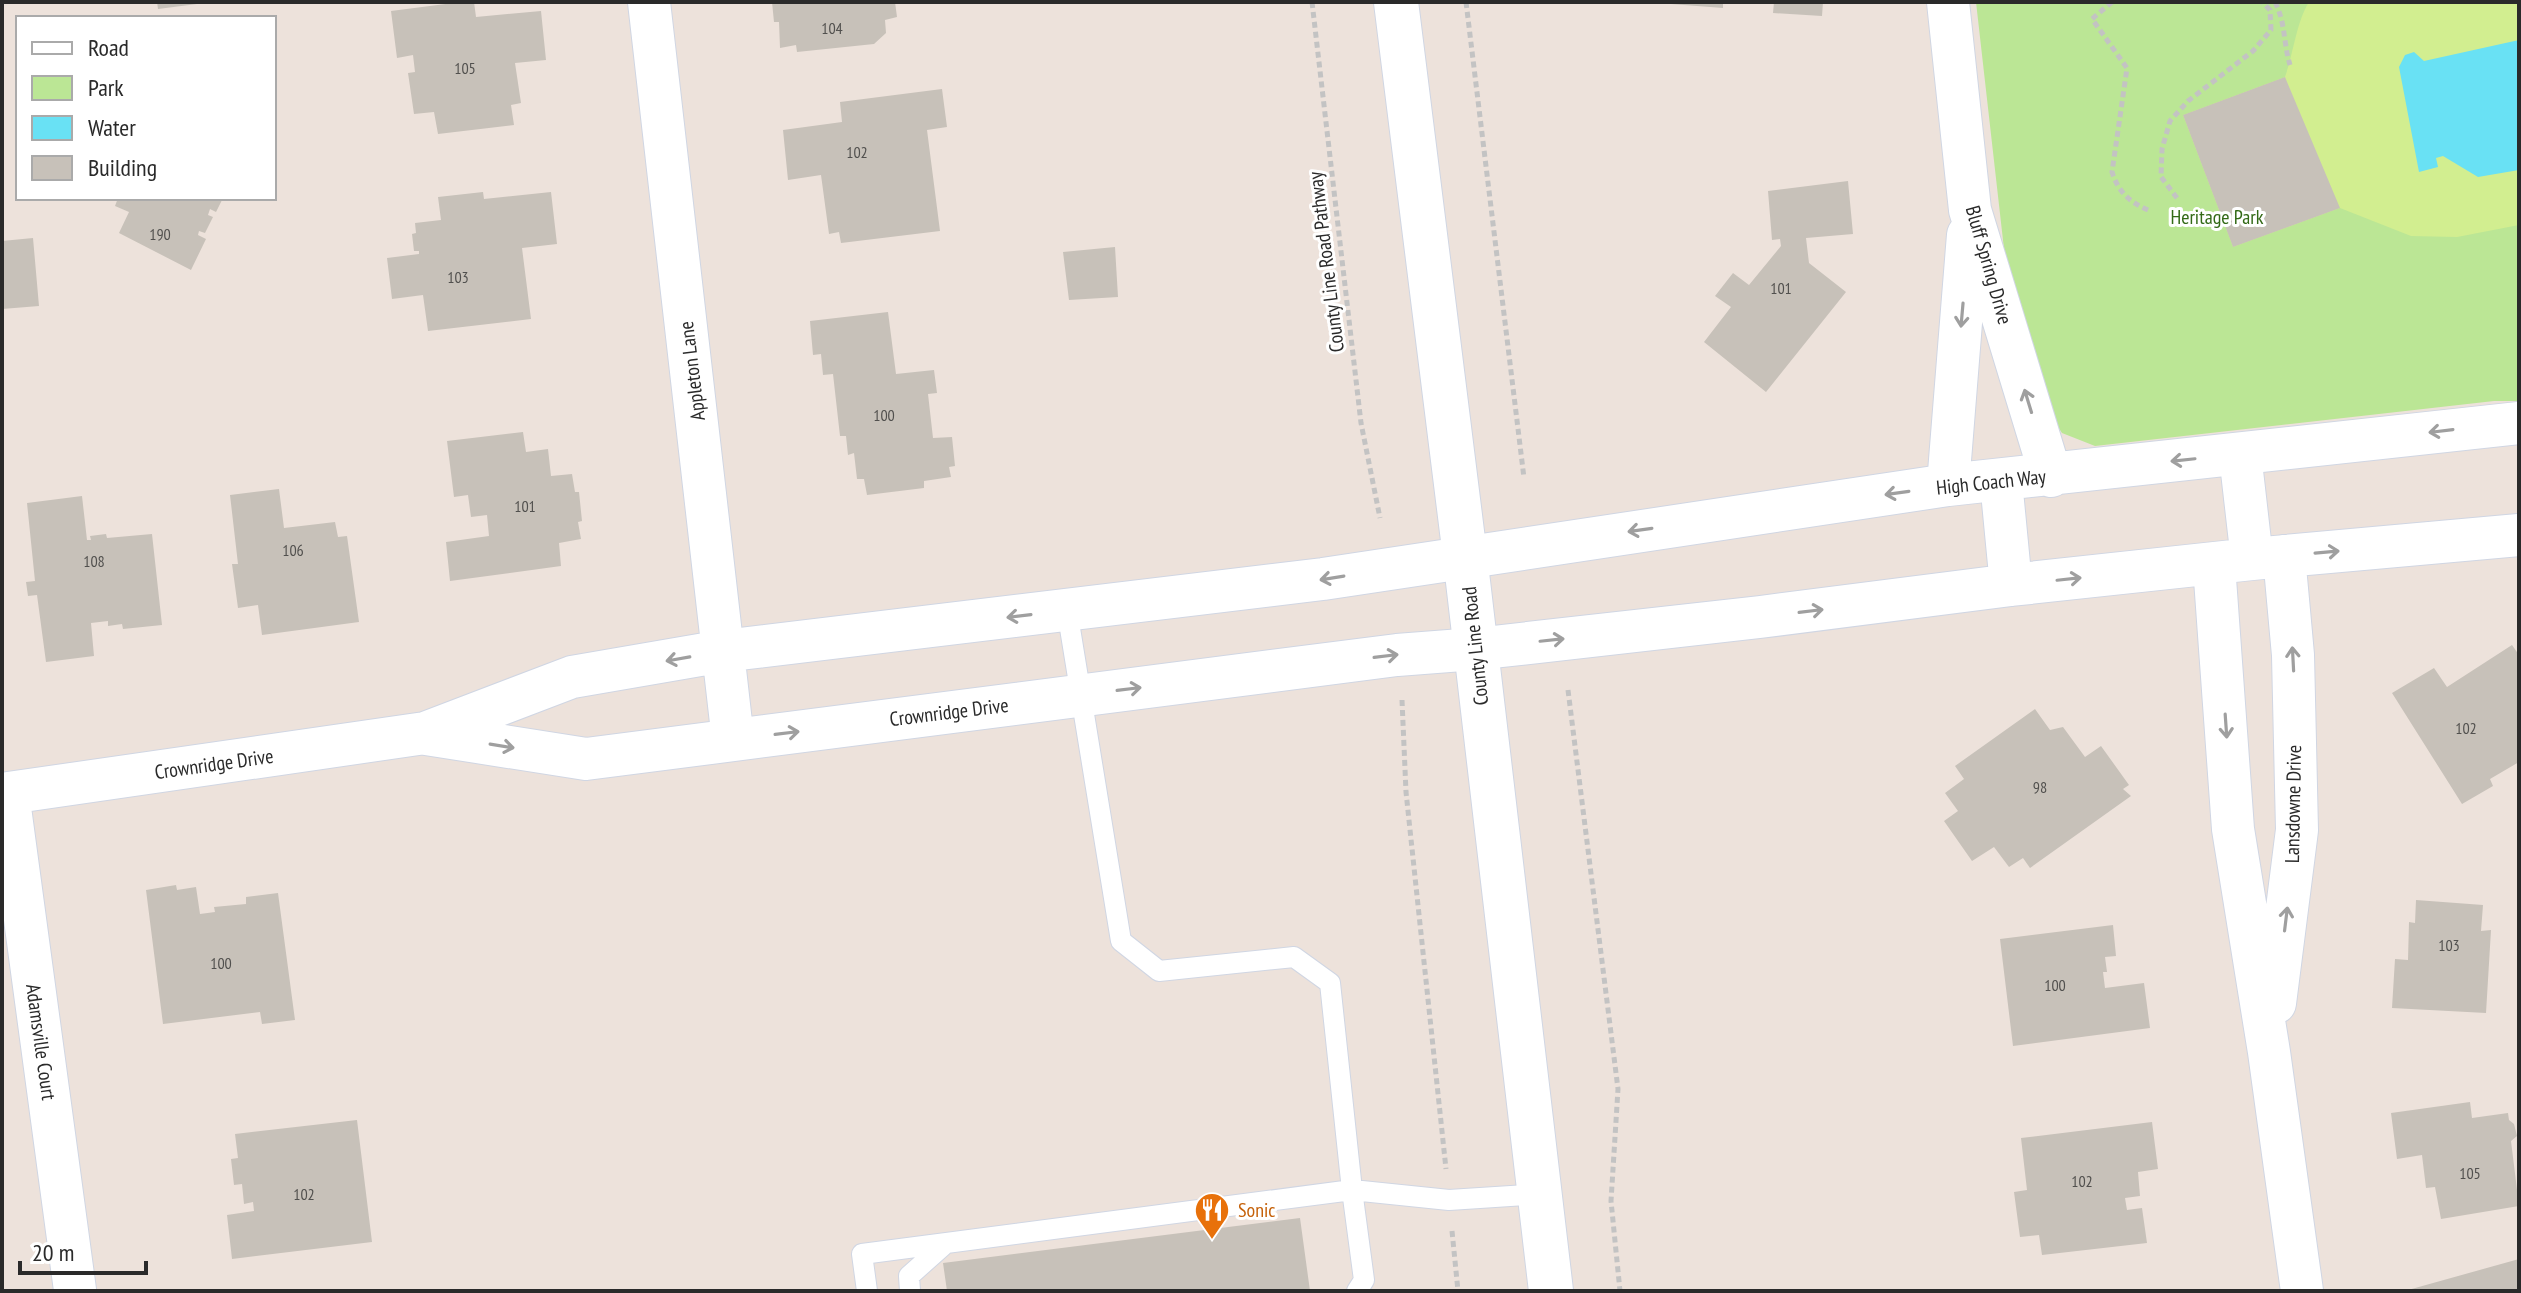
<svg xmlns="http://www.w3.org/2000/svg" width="2521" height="1293" viewBox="0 0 2521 1293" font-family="'PT Sans Narrow',sans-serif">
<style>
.green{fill:#bbe695}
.pitch{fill:#d2ee90}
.water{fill:#69e1f4}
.building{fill:#c7c1b9}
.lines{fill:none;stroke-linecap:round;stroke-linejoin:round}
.lane-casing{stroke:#d0d6e3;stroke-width:22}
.street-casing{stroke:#d0d6e3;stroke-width:44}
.secondary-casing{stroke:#d0d6e3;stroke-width:46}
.path{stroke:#c3c3c3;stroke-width:5;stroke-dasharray:6 4;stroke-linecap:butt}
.lane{stroke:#fff;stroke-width:20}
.street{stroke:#fff;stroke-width:42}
.secondary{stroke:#fff;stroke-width:44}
.oneway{stroke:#9f9f9f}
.labels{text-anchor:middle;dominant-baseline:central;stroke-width:6;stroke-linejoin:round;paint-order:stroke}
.number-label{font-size:16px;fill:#51504e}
.park-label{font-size:20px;fill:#336a17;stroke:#fff}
.street-label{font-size:20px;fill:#2a2a2a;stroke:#fff}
.food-label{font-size:20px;fill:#c56008;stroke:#fff;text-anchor:start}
</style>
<rect width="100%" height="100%" fill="#ede2db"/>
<!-- green -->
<path class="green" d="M 1976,2 L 2519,2 L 2519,401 L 2494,401 L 2095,446 L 2062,433 L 2048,412 L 2031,366 L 2004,249 Z"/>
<!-- pitch -->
<path class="pitch" d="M 2309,2 L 2519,2 L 2519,225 L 2457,237 L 2411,236 L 2340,208 L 2233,247 L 2183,115 L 2285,77 C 2293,55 2297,20 2309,2 Z"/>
<!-- water -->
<path class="water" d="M 2519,40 L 2519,170 L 2478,177 L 2443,156 L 2436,158 L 2438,167 L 2419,172 L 2399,67 L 2405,55 L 2414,52 L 2424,61 Z"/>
<!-- building -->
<path class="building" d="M 157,2 L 197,2 L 197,4 L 158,9 Z
M 461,2 L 474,2 L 476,17 L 541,11 L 546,60 L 515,63 L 521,103 L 511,105 L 514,125 L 438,134 L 434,112 L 414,114 L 408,73 L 415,72 L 413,55 L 397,58 L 391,11 Z
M 772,2 L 895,2 L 897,17 L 885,20 L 886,33 L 874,44 L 797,52 L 796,45 L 780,48 L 779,22 L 774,22 Z
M 1671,2 L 1723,2 L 1723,8 L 1671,4 Z
M 1774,2 L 1823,2 L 1822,16 L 1773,13 Z
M 2285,77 L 2340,208 L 2233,247 L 2183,115 Z
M 942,89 L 947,127 L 927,130 L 940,231 L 841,243 L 839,232 L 829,234 L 821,175 L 788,180 L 783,130 L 842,122 L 840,102 Z
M 1848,181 L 1853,234 L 1806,238 L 1809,263 L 1846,292 L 1766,392 L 1704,342 L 1731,307 L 1715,296 L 1733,273 L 1749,285 L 1781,246 L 1780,239 L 1772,240 L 1768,191 Z
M 483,192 L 484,199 L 551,192 L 557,244 L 522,248 L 531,319 L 428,331 L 423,295 L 392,299 L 387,258 L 419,254 L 419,251 L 414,251 L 412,234 L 416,233 L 415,223 L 441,220 L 438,197 Z
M 118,198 L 223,198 L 216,212 L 210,209 L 208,215 L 213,217 L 205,233 L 199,231 L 198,235 L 206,239 L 191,270 L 119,233 L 129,212 L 115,206 Z
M 33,238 L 39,306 L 2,309 L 2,241 Z
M 1115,247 L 1118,297 L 1069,300 L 1063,252 Z
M 888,312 L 896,374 L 934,370 L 937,393 L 928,394 L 933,438 L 952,437 L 955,466 L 949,467 L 951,477 L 924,481 L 924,488 L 867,495 L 864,479 L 857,479 L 854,453 L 848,455 L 846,436 L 840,436 L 833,374 L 823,375 L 821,354 L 813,355 L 810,321 Z
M 523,432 L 526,452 L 548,449 L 551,476 L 572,474 L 575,492 L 579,492 L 582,521 L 578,522 L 581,539 L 559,543 L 561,566 L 450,581 L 446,542 L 489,536 L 487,515 L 471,517 L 468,495 L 454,497 L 447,441 Z
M 279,489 L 284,528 L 335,522 L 338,537 L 347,536 L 359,622 L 262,635 L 258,605 L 238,608 L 232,564 L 238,564 L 230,495 Z
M 82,496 L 87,540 L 91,540 L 90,536 L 106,534 L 107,538 L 152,534 L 162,625 L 123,629 L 122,624 L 108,626 L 108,621 L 91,623 L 94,656 L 46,662 L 37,595 L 28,596 L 26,582 L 35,581 L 27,503 Z
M 2512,645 L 2519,655 L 2519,762 L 2490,779 L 2493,786 L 2462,804 L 2392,693 L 2434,668 L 2447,687 Z
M 2035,709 L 2050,730 L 2063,727 L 2085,757 L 2101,746 L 2129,785 L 2123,789 L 2131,796 L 2030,868 L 2023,858 L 2009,867 L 1994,847 L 1972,861 L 1944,821 L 1958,811 L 1945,793 L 1964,779 L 1955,766 Z
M 176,885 L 177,890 L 196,887 L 200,914 L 215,912 L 214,907 L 246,904 L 246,897 L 278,893 L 295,1020 L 262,1024 L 260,1012 L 163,1024 L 146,890 Z
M 2416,900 L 2483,905 L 2481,931 L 2491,930 L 2486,1013 L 2392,1008 L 2395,959 L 2408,960 L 2409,922 L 2415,923 Z
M 2113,925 L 2116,956 L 2105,957 L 2107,972 L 2103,972 L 2105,988 L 2144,983 L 2150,1028 L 2013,1046 L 2000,939 Z
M 2470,1102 L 2472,1118 L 2508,1113 L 2509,1120 L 2514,1124 L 2517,1136 L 2511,1141 L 2519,1206 L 2441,1219 L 2435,1187 L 2426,1188 L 2422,1155 L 2397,1159 L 2391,1113 Z
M 357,1120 L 372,1242 L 232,1259 L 227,1215 L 254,1211 L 253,1202 L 244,1204 L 242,1184 L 234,1185 L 231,1159 L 238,1158 L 235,1134 Z
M 2152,1122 L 2158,1169 L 2138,1172 L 2140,1196 L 2125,1198 L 2127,1210 L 2142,1208 L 2147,1243 L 2042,1255 L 2039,1235 L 2020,1237 L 2014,1192 L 2027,1190 L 2021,1138 Z
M 1300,1218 L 1310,1291 L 947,1291 L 943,1263 Z
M 2519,1259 L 2519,1291 L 2409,1291 L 2408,1290 Z"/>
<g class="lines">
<!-- lane casing -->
<g class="lane-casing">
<path id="lane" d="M 1067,610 L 1121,941 L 1159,971 L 1294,957 L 1330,983 L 1352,1190 L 1364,1280 L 1357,1291
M 867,1291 L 862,1254 L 1352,1190 L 1449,1200 L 1540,1194
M 910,1291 L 909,1276 L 946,1243"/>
</g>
<!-- street casing -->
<g class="street-casing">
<path id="street" d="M 649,2 L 733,740
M 1948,2 L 1970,210 L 2051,476
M 2240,454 L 2252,559
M 2001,481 L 2011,585
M 1948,485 L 1968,235
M 2214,565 L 2233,829 L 2269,1052 L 2302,1291
M 426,734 L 586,759 L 1397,655 L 1475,649 L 1760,617 L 2011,585 L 2252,559 L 2519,535
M 8,793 L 75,1290
M 2,794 L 425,733 L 572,677 L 723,651 L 1323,579 L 1948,485 L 2519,423
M 2275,1003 L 2297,830 L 2293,655 L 2284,556"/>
</g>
<!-- secondary casing -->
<g class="secondary-casing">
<path id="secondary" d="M 1396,2 L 1465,556 L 1551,1291"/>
</g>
<!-- path -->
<path class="path" d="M 1312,2 L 1361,423 L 1380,518
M 1466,2 L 1524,478
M 2112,2 L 2092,19 L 2127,68 L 2112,172 C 2118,191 2129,202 2148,210
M 2275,2 C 2286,24 2283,42 2290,65
M 2177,198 L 2161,177 L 2162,149 L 2170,121 L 2188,101 L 2253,51 L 2271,30 L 2270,10 L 2262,2
M 1568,690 L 1618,1089 L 1611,1201 L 1620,1291
M 1402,700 L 1406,792 L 1446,1169
M 1452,1231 L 1458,1291"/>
<!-- lane -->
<use href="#lane" class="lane"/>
<!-- street -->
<use href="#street" class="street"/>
<!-- secondary -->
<use href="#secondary" class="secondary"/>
</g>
<!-- one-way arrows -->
<defs><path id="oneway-shaft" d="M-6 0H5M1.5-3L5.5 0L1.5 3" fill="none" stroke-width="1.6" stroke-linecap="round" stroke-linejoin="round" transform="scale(2)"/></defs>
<g class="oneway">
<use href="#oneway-shaft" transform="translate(1962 315) rotate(95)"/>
<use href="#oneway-shaft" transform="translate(2028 401) rotate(-107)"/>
<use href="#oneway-shaft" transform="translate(2441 431) rotate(173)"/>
<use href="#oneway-shaft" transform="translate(2183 460) rotate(174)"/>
<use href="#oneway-shaft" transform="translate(1897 493) rotate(172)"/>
<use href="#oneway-shaft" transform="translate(1640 530) rotate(172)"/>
<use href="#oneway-shaft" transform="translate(2327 552) rotate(-5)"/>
<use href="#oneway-shaft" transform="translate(1332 578) rotate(171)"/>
<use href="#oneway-shaft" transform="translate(2069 579) rotate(-6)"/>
<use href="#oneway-shaft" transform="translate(1811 611) rotate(-7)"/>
<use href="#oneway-shaft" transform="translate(1019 616) rotate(173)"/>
<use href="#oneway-shaft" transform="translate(1552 640) rotate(-6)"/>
<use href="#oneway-shaft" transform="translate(1386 656) rotate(-7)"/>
<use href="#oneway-shaft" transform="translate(678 659) rotate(170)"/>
<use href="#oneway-shaft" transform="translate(2293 659) rotate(-93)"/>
<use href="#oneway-shaft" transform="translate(1129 689) rotate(-7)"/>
<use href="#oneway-shaft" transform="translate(2226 726) rotate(86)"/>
<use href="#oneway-shaft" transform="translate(787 733) rotate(-7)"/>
<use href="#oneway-shaft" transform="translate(502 746) rotate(9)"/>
<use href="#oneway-shaft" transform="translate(2286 919) rotate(-83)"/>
</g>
<!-- icons -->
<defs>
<g id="restaurant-pin" transform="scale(1.8)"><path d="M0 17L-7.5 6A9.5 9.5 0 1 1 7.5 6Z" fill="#e8710a" stroke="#fff"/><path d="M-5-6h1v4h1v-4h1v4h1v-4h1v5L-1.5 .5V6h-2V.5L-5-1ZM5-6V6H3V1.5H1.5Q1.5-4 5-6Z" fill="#fff"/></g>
</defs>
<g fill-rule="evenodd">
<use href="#restaurant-pin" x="1212" y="1210"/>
</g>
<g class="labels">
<!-- number labels -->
<g class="number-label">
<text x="832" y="28">104</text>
<text x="465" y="68">105</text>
<text x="857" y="152">102</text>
<text x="160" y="234">190</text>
<text x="458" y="277">103</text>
<text x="1781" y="288">101</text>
<text x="884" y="415">100</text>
<text x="525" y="506">101</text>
<text x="293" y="550">106</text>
<text x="94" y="561">108</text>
<text x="2466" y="728">102</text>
<text x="2040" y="787">98</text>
<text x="2449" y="945">103</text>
<text x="221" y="963">100</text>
<text x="2055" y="985">100</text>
<text x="2470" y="1173">105</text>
<text x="2082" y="1181">102</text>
<text x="304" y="1194">102</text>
</g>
<!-- park labels -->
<g class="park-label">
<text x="2217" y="217">Heritage Park</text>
</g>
<!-- street labels -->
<g class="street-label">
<text transform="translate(1326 262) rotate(-97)">County Line Road Pathway</text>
<text transform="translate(1989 265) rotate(74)">Bluff Spring Drive</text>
<text transform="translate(692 371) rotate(-97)">Appleton Lane</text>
<text transform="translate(1991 482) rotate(-6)">High Coach Way</text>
<text transform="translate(1475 646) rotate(-96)">County Line Road</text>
<text transform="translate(949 712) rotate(-7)">Crownridge Drive</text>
<text transform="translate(214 764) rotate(-8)">Crownridge Drive</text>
<text transform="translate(2293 804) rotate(-89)">Lansdowne Drive</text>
<text transform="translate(41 1042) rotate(82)">Adamsville Court</text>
</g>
<!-- food labels -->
<g class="food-label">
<text x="1238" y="1210">Sonic</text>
</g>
</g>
<!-- border -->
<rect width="2521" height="1293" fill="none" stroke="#2a2a2a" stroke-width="8"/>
<!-- legend -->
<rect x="16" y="16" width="260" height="184" fill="#ffffff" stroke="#aaaaaa" stroke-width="2"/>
<rect x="32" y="42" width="40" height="12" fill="#ffffff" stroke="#aaaaaa" stroke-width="2"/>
<text x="88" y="56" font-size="24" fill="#2a2a2a">Road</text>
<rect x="32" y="76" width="40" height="24" fill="#bbe695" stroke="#aaaaaa" stroke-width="2"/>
<text x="88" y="96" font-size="24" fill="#2a2a2a">Park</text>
<rect x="32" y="116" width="40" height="24" fill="#69e1f4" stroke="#aaaaaa" stroke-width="2"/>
<text x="88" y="136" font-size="24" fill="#2a2a2a">Water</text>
<rect x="32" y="156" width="40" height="24" fill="#c7c1b9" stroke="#aaaaaa" stroke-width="2"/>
<text x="88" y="176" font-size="24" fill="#2a2a2a">Building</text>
<!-- scale -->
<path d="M20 1261v12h126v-12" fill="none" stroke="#2a2a2a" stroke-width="4"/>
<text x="32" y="1261" font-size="24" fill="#2a2a2a" stroke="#ffffff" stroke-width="6" paint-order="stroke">20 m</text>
</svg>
